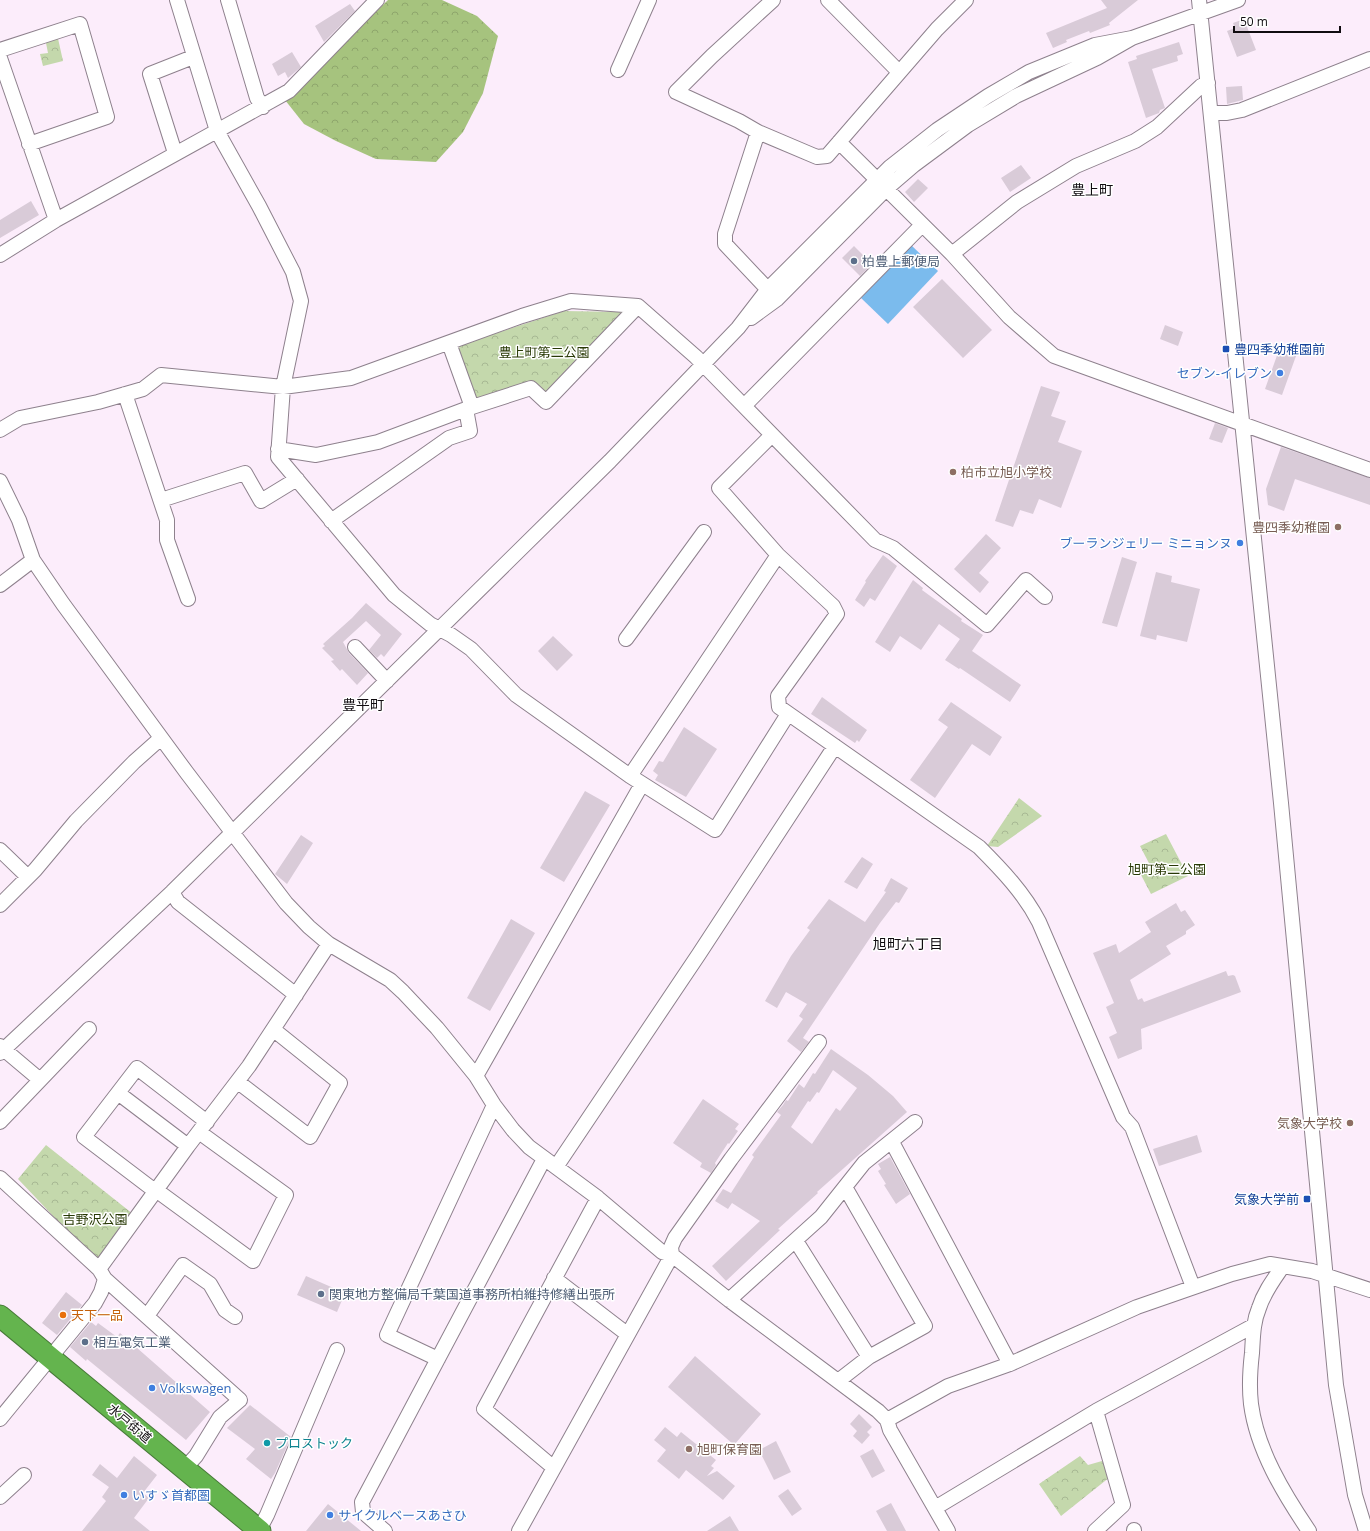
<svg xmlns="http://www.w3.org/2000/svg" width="1370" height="1531" viewBox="0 0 1370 1531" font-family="'Open Sans','Noto Sans JP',sans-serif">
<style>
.forest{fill:url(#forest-crowns)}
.park{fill:url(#park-crowns)}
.water{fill:#7bbbed}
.building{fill:#d9cbd8;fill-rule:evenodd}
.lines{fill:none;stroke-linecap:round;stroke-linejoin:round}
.minor-casing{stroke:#8e818d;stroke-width:16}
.highway-casing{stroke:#477938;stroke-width:23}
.minor{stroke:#fff;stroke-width:14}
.highway{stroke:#64b44e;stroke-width:21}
.service-dot{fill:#5c6f8a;stroke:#fff;stroke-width:1.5}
.transit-dot{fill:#1a4fb4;stroke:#fff;stroke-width:1.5}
.shop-dot{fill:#3f7fe0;stroke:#fff;stroke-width:1.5}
.education-dot{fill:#8d6e63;stroke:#fff;stroke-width:1.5}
.food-dot{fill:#e8710a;stroke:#fff;stroke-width:1.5}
.culture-dot{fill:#0f9aa8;stroke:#fff;stroke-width:1.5}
.labels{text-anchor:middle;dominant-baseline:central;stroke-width:3;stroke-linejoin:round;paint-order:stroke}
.service-label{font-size:13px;fill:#4e5e75;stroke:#fff;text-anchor:start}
.transit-label{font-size:13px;fill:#164399;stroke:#fff;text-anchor:start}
.park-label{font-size:13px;fill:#283905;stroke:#fff}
.shop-label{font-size:13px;fill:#366cbe;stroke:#fff;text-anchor:start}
.education-label{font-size:13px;fill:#785e54;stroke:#fff;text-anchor:start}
.food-label{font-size:13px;fill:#c56008;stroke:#fff;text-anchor:start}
.street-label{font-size:13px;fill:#100c10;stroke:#fff}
.culture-label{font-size:13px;fill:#0d838f;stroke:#fff;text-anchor:start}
.neighbourhood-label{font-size:14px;fill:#100c10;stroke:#fff}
</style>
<defs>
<pattern id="forest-crowns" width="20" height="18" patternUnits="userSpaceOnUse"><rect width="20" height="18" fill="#a6c37e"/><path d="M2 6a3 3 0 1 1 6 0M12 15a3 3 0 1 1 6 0" fill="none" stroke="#8ea66c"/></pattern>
<pattern id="park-crowns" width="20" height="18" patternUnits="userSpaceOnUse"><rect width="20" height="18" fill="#c4d8ac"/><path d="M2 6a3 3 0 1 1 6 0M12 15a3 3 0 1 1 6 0" fill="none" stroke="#a7b893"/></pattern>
</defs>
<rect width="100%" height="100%" fill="#fcedfb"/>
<!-- forest -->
<path class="forest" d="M 388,0 L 442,0 L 477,16 L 498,36 L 483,93 L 463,132 L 436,162 L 376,159 L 336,141 L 304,124 L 285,100 Z"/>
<!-- park -->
<path class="park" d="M 57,34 L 63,61 L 43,66 L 40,54 L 48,53 L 45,38 Z
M 564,311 L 624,312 L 549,393 L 478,399 L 473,396 L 458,351 L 460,345 Z
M 1019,798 L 1042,816 L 998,847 L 987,846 Z
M 1166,834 L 1188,876 L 1151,894 L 1140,873 L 1151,867 L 1140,846 Z
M 46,1145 L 133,1214 L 104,1256 L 93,1258 L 18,1179 Z
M 1080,1456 L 1088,1465 L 1102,1461 L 1110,1477 L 1061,1516 L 1039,1484 Z"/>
<!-- water -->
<path class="water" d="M 911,245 L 938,271 L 888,324 L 861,298 Z"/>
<!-- building -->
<path class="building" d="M 1101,0 L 1138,0 L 1109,23 L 1110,25 L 1090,33 L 1089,31 L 1066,40 L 1067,42 L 1053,48 L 1046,33 L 1107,8 Z
M 350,4 L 355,11 L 324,42 L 315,26 Z
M 1244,19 L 1256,50 L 1237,57 L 1227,31 L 1235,28 L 1233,23 Z
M 1179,42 L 1183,54 L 1177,56 L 1178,61 L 1152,69 L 1165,108 L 1160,110 L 1159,113 L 1146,118 L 1128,62 L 1137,59 L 1136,56 Z
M 292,52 L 301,67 L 288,78 L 285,72 L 278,76 L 272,64 Z
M 1242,86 L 1243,100 L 1227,104 L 1226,87 Z
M 1021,165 L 1031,178 L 1010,192 L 1001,178 Z
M 918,179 L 928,188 L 914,202 L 905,192 Z
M 31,201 L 39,215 L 0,238 L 0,220 Z
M 854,246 L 872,264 L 860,276 L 842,258 Z
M 942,279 L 992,330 L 963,358 L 913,307 Z
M 1165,325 L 1183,332 L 1178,346 L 1160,339 Z
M 1279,350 L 1296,356 L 1282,395 L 1265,389 Z
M 1041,386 L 1060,392 L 1051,416 L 1066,421 L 1058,442 L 1082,451 L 1061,508 L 1039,499 L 1033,514 L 1020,510 L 1013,527 L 995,521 Z
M 1215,423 L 1228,428 L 1222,443 L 1209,439 Z
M 1281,447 L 1370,478 L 1370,505 L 1295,479 L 1284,511 L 1268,505 L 1266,489 Z
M 986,534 L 1001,548 L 979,573 L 989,582 L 980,593 L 954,569 Z
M 883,555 L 897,566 L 875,601 L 870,598 L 864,607 L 855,600 L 866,582 L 865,581 Z
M 1122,557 L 1137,562 L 1117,627 L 1102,623 Z
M 1156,572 L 1172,576 L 1171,582 L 1200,589 L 1187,642 L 1157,635 L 1156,640 L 1140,636 Z
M 913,580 L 923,588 L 922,590 L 962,619 L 961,621 L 983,635 L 972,651 L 1021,685 L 1010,702 L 960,668 L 959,669 L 945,660 L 960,639 L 939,624 L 921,650 L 900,636 L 890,652 L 875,642 Z
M 366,603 L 402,634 L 384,657 L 381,654 L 377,658 L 369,650 L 381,635 L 366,621 L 343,642 L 349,653 L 368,673 L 357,685 L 342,669 L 340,671 L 331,661 L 334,660 L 322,648 L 325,646 L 323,644 L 352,618 Z
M 553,636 L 573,655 L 557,671 L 538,651 Z
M 822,697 L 867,730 L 859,742 L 857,740 L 855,743 L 811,714 Z
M 951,702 L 1002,737 L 990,756 L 972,744 L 935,798 L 910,780 L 948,727 L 938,720 Z
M 684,727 L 717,749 L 686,797 L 655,780 L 658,775 L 653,771 L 659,761 L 663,762 Z
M 585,791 L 610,805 L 564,882 L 540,868 Z
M 301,835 L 313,843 L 287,884 L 275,874 Z
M 862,857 L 873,864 L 857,889 L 844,882 Z
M 891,878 L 908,888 L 899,903 L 896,902 L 880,923 L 803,1038 L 809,1042 L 801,1052 L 787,1041 L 803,1019 L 799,1016 L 807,1004 L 786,992 L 777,1008 L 765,1001 L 791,956 L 810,930 L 807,928 L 829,899 L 865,922 L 886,892 L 884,891 Z
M 1176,903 L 1181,912 L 1185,910 L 1195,925 L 1186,931 L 1186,934 L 1166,946 L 1171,954 L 1130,980 L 1138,1000 L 1142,998 L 1144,1002 L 1226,971 L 1228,976 L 1233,975 L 1235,976 L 1241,992 L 1141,1029 L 1142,1049 L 1118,1059 L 1109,1037 L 1117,1033 L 1106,1007 L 1114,1003 L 1093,953 L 1116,944 L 1119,953 L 1151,932 L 1145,922 Z
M 511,919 L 535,933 L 490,1011 L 467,998 Z
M 831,1049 L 868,1075 L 893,1096 L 907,1112 L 817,1192 L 818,1193 L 778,1229 L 780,1230 L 726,1281 L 712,1266 L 760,1221 L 732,1203 L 728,1209 L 715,1201 L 723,1189 L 731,1193 L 754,1157 L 752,1155 L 781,1115 L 777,1112 L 783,1105 L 786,1100 L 788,1101 L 799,1084 L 804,1088 L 813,1073 L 815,1074 ZM 833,1070 L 857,1088 L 840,1111 L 836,1108 L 812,1144 L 791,1127 L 808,1101 L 810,1102 L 817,1092 L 819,1093 Z
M 703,1099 L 739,1124 L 735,1129 L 738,1131 L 729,1144 L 728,1143 L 715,1163 L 716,1165 L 711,1173 L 700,1167 L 702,1163 L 673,1143 Z
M 1197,1135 L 1202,1152 L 1159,1166 L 1153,1149 Z
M 890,1157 L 910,1194 L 896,1204 L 884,1185 L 886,1184 L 878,1171 L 881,1169 L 878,1164 Z
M 306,1276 L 345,1293 L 337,1312 L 297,1295 Z
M 66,1292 L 82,1305 L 57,1335 L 42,1323 Z
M 91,1322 L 96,1326 L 98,1323 L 117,1337 L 120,1333 L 210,1412 L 186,1440 L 87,1359 L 86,1361 L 70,1347 Z
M 695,1356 L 761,1414 L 734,1445 L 668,1387 Z
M 250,1405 L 291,1437 L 275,1473 L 271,1479 L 246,1459 L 255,1449 L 227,1428 Z
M 859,1414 L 872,1427 L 867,1432 L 870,1435 L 862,1444 L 853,1436 L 857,1431 L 850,1424 Z
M 665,1427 L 677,1437 L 681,1432 L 716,1460 L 711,1466 L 714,1468 L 707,1476 L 717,1471 L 735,1486 L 723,1500 L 686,1470 L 679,1479 L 657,1461 L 666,1450 L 654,1440 Z
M 776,1441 L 791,1472 L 774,1480 L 759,1450 Z
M 873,1449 L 885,1471 L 872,1478 L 860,1456 Z
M 134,1456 L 157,1475 L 143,1493 L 149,1498 L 134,1518 L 150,1531 L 82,1531 L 106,1501 L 102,1497 L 109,1487 L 92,1475 L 100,1464 L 117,1478 Z
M 788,1489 L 802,1509 L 792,1516 L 778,1496 Z
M 891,1503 L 906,1531 L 887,1531 L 876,1511 Z
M 328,1504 L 361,1531 L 306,1531 Z
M 730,1516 L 739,1531 L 707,1531 Z"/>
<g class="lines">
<!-- minor casing -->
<g class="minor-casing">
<path id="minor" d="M 177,0 L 217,131 L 259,206 L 293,272 L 301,301 L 283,387 L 278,457 L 394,595 L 430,624 L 451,635 L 471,649 L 516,695 L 630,776 L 715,830 L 788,714
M 228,0 L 257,98 L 263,107
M 773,0 L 712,56 L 676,92 L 739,121 L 758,132 L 817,157 L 827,156 L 937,29 L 966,0
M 828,0 L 899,72
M 1199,0 L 1281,803 L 1336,1385 L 1355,1495 L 1366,1531
M 0,50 L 80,24 L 107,117 L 29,144
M 0,58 L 56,220
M 618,70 L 649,0
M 1211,113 L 1227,113 L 1242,110 L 1370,59
M 758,132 L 725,234 L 725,244 L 774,296
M 839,142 L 952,254 L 1009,317 L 1054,356 L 1370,470
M 175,153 L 150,74 L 193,57
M 952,254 L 1017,202 L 1076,166 L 1135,141 L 1157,127 L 1201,86 L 1208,83
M 0,255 L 56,220 L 289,91 L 377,0
M 751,318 L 777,299 L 886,189 L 914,165 L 968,125 L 1016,96 L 1097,58 L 1132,38 L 1238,0
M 449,343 L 472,407
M 125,394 L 167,520 L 167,540 L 188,599
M 744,406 L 922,225
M 0,430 L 20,418 L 98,402 L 143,389 L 161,375 L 283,387 L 351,378 L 522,316 L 571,301 L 638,306 L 696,357 L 875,540 L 893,548 L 987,625 L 1026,580 L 1045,597
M 772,435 L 719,488 L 778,555 L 833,606 L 837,614 L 778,696 L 779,707 L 979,847 C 1002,870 1024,893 1039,922 L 1123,1117 L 1132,1127 L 1193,1287
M 278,449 L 316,455 L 378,442 L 466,409 L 531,388 L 546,402 L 638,306
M 0,481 L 19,520 L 33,560 L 63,604 L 187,773 L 286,903 L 309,927 L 329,944 L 390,980 L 403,992 L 437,1028 L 476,1076 L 494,1105 L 513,1130 L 529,1147 L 598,1198 L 662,1252 L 672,1255 L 729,1300 L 878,1411 L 887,1420 L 890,1430 L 948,1531
M 161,500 L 245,473 L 261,501 L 297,479
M 331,521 L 449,438 L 470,431 L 466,409
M 0,585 L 33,560
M 626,639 L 704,532
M 355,647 L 387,681
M 630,776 L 778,555
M 0,850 L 28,877
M 172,892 L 178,902 L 296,995
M 0,905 L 35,870 L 76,821 L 134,762 L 161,738
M 0,1046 L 39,1079
M 0,1053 L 172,892 L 610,461 L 738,328 L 768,289 L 890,167 L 937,130 L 988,96 L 1029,72 L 1095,45 L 1132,38
M 476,1076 L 642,784
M 238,1082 L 310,1137 L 340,1083 L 274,1030
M 118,1093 L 188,1146
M 0,1122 L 89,1029
M 892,1142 L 1010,1364
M 556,1167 L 699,954 L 835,746
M 0,1178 L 99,1269 L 105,1279 L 240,1400 L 220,1417 L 196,1456 L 185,1468
M 156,1190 L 253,1261 L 286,1195 L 199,1132
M 155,1191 L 84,1137 L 137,1068 L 207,1122
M 796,1241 L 869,1357
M 1283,1266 C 1274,1279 1264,1292 1259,1308 C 1253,1322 1253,1337 1252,1353 C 1250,1370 1249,1387 1251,1404 C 1257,1450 1284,1494 1309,1531
M 99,1269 L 188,1146 L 249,1066 L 329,944
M 554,1278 L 627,1334
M 729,1300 L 821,1217 L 864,1163 L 915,1122
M 147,1316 L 183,1265 L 210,1284 L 225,1310 L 235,1317
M 438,1359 L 387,1335 L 494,1105
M 838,1381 L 869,1357 L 925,1326 L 845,1187
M 0,1419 L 95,1303 L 101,1292 L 105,1279
M 887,1420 L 948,1386 L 1010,1364 L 1137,1307 L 1232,1274 L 1270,1264 L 1312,1271 L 1370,1290
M 554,1468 L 484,1409 L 598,1198
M 0,1497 L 24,1475
M 935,1508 L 1096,1411 L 1253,1326
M 259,1530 L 267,1515 L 337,1350
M 1134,1530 L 1134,1531
M 385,1531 L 363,1512 L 362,1502 L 544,1159
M 519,1531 L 672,1255 L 671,1247 L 675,1238 L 731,1159 L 819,1042
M 1095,1531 L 1123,1505 L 1096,1411"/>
</g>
<!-- highway casing -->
<g class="highway-casing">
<path id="highway" d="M 0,1316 L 260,1531"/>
</g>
<!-- minor -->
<use href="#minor" class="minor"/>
<!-- highway -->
<use href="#highway" class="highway"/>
</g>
<!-- markers -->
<g class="service-dot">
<circle cx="854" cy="261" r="4"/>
<circle cx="321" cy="1294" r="4"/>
<circle cx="85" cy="1342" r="4"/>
</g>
<g class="transit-dot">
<rect x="1222" y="345" width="8" height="8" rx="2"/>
<rect x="1303" y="1195" width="8" height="8" rx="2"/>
</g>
<g class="shop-dot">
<circle cx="1280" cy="373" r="4"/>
<circle cx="1240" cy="543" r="4"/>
<circle cx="152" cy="1388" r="4"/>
<circle cx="124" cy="1495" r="4"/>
<circle cx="330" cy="1515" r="4"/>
</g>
<g class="education-dot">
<circle cx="953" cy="472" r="4"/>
<circle cx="1338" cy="527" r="4"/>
<circle cx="1350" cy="1123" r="4"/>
<circle cx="689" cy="1449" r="4"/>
</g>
<circle class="food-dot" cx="63" cy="1315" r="4"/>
<circle class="culture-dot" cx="267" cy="1443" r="4"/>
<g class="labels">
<!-- service labels -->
<g class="service-label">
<text x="862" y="261">柏豊上郵便局</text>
<text x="329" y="1294">関東地方整備局千葉国道事務所柏維持修繕出張所</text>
<text x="93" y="1342">相互電気工業</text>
</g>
<!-- transit labels -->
<g class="transit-label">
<text x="1234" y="349">豊四季幼稚園前</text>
<text x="1299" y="1199" text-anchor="end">気象大学前</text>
</g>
<!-- park labels -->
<g class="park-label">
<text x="544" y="352">豊上町第二公園</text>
<text x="1167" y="869">旭町第二公園</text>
<text x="95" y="1219">吉野沢公園</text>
</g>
<!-- shop labels -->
<g class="shop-label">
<text x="1272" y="373" text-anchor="end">セブン-イレブン</text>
<text x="1232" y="543" text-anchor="end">ブーランジェリー ミニョンヌ</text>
<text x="160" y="1388">Volkswagen</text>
<text x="132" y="1495">いすゞ首都圏</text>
<text x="338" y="1515">サイクルベースあさひ</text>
</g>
<!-- education labels -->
<g class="education-label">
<text x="961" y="472">柏市立旭小学校</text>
<text x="1330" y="527" text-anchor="end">豊四季幼稚園</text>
<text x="1342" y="1123" text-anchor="end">気象大学校</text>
<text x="697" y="1449">旭町保育園</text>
</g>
<!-- food labels -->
<g class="food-label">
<text x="71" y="1315">天下一品</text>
</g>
<!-- street labels -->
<g class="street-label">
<text transform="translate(130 1423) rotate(40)">水戸街道</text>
</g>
<!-- culture labels -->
<g class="culture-label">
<text x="275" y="1443">プロストック</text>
</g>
<!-- neighbourhood labels -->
<g class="neighbourhood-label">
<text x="1092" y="189">豊上町</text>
<text x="363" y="704">豊平町</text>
<text x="908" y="943">旭町六丁目</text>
</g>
</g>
<!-- scale -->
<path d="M1234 26v6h106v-6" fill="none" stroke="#100c10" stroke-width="2"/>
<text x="1240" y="26" font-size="12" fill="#100c10" stroke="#ffffff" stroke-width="3" paint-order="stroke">50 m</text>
</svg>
